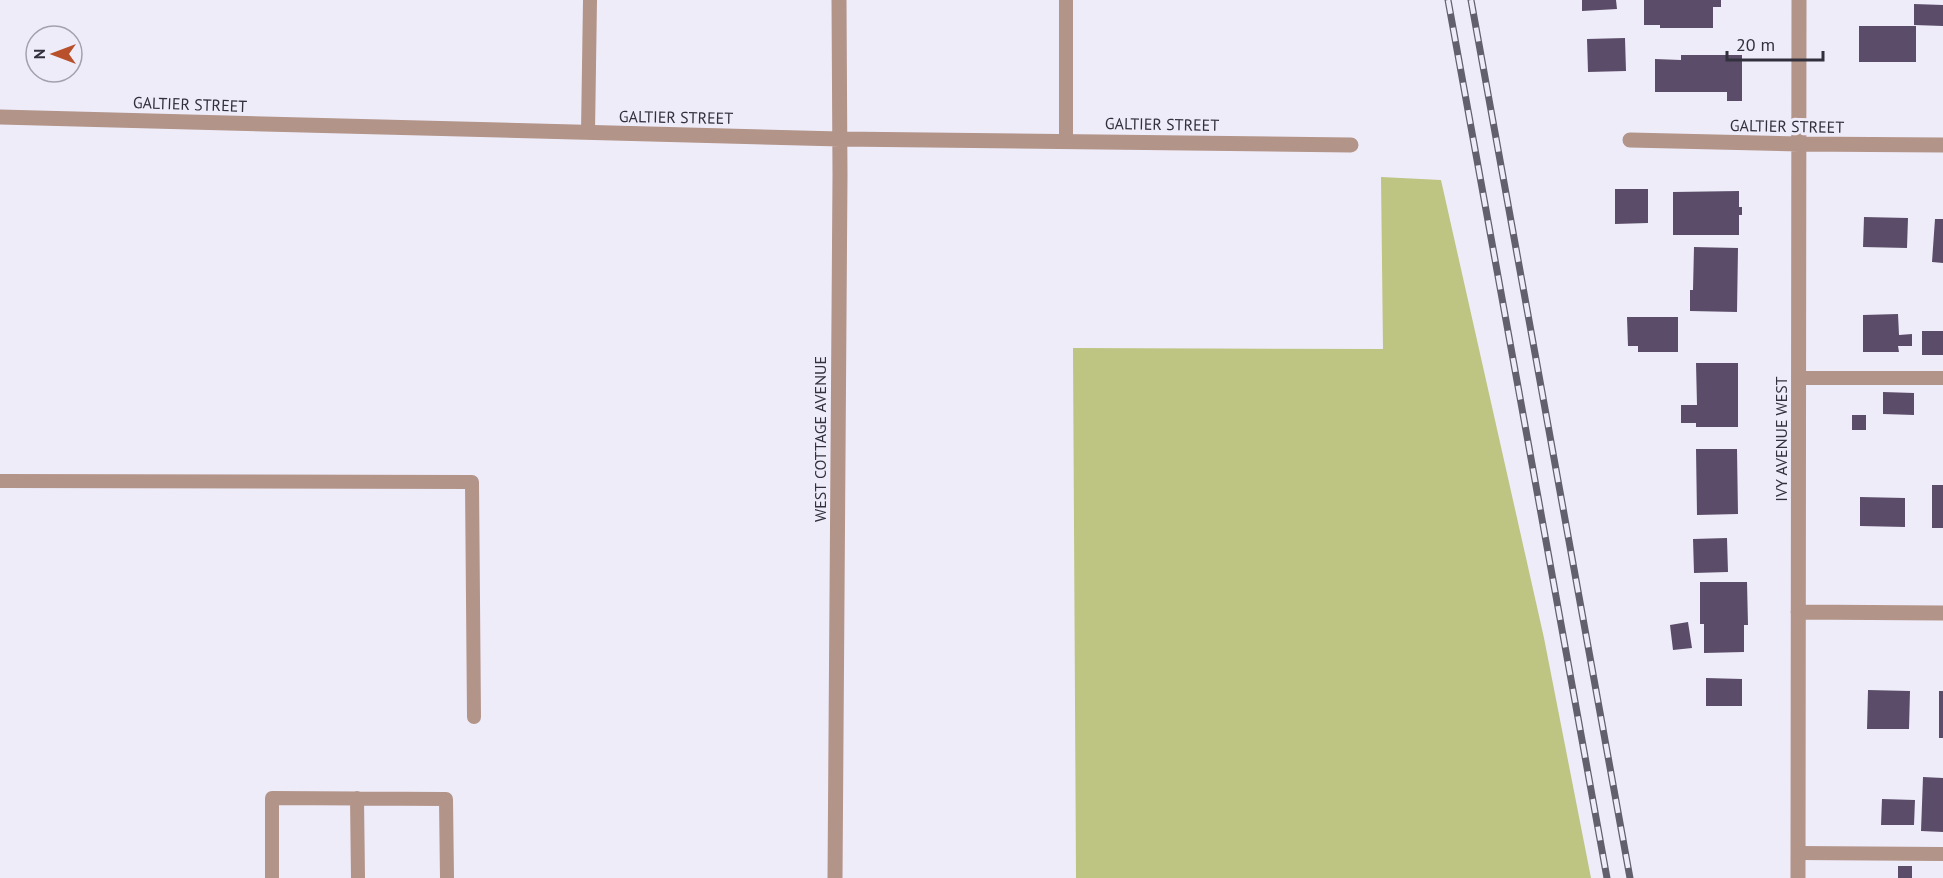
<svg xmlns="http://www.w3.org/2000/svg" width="1943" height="878" viewBox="0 0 1943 878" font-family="'PT Sans',sans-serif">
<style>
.green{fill:#bec482}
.building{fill:#5b4d69}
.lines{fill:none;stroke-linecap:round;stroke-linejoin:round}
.service{stroke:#b29489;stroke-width:14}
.minor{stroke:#b29489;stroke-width:15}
.rail-casing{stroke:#63606d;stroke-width:7}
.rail{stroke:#efecfa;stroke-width:4.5;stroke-dasharray:14;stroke-linecap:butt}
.labels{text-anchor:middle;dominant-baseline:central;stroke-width:6;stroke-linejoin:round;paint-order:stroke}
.street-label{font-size:16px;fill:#33303d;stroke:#efecfa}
</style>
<rect width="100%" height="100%" fill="#efecfa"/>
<!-- green -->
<path class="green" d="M 1381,177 L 1441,180 L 1544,638 L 1591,878 L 1076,878 L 1073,348 L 1383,349 Z"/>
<!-- building -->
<path class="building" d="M 1582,0 L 1616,0 L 1617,9 L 1582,11 Z
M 1644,0 L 1721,0 L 1721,7 L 1713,7 L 1713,28 L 1660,28 L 1660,25 L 1644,25 Z
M 1914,4 L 1943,5 L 1943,26 L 1914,25 Z
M 1859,26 L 1916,26 L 1916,62 L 1859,62 Z
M 1625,38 L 1626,71 L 1588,72 L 1587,39 Z
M 1681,55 L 1742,55 L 1742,101 L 1727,101 L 1727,92 L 1655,92 L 1655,59 L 1681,60 Z
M 1615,189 L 1648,189 L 1648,223 L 1615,224 Z
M 1739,191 L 1739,207 L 1742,207 L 1742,215 L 1739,215 L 1739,235 L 1673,235 L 1673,192 Z
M 1864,217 L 1908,218 L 1907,248 L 1863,247 Z
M 1935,219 L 1943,219 L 1943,263 L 1932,262 Z
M 1694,247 L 1738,248 L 1737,312 L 1690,311 L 1690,290 L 1693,290 Z
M 1898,314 L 1899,335 L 1912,334 L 1912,346 L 1898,346 L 1899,352 L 1863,352 L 1863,315 Z
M 1627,317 L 1678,317 L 1678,352 L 1638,352 L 1638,346 L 1628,346 Z
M 1922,331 L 1943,331 L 1943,355 L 1922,355 Z
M 1696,363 L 1738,363 L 1738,427 L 1696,427 L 1696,423 L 1681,423 L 1681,405 L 1697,405 Z
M 1883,392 L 1914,393 L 1914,415 L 1883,414 Z
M 1852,415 L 1866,415 L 1866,430 L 1852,430 Z
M 1696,449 L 1737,449 L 1738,514 L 1697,515 Z
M 1932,485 L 1943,485 L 1943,528 L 1932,528 Z
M 1860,497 L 1905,498 L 1905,527 L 1860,526 Z
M 1727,538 L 1728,572 L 1694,573 L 1693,539 Z
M 1700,582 L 1747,582 L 1748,625 L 1744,625 L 1744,652 L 1704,653 L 1704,624 L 1700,624 Z
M 1688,622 L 1692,648 L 1673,650 L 1670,625 Z
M 1706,678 L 1742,679 L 1742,706 L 1706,706 Z
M 1868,690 L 1910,691 L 1909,729 L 1867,729 Z
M 1939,691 L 1943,691 L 1943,738 L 1939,738 Z
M 1923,777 L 1943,778 L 1943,832 L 1921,831 Z
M 1882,799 L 1915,800 L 1914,825 L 1881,825 Z
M 1898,866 L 1912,866 L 1912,878 L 1898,878 Z"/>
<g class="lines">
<!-- service -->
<path class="service" d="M 1066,0 L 1066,140
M 588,132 L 590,0
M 1799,378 L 1943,378
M 0,481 L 472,482 L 474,717
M 357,798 L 358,878
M 1798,853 L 1943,854
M 272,878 L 272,798 L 446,799 L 447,878"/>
<!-- minor -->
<path class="minor" d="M 0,117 L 840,139 L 1351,145
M 1630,140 L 1799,144 L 1943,145
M 1798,612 L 1943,613
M 835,878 L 840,175 L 839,0
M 1798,878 L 1799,0"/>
<!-- rail casing -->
<g class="rail-casing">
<path id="rail" d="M 1448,0 L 1607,878
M 1471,0 L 1630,878"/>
</g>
<!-- rail -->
<use href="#rail" class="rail"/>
</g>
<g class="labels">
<!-- street labels -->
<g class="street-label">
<text transform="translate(190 104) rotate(2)">GALTIER STREET</text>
<text transform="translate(676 117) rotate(1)">GALTIER STREET</text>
<text transform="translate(1162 124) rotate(1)">GALTIER STREET</text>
<text transform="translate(1787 126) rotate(1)">GALTIER STREET</text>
<text transform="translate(820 439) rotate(-90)">WEST COTTAGE AVENUE</text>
<text transform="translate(1781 439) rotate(-90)">IVY AVENUE WEST</text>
</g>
</g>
<!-- north arrow -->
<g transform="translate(54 54) rotate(270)"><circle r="28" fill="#efecfa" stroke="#a4a1ae" stroke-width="1.5"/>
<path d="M0-4.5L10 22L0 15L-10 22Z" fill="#b8502b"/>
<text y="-9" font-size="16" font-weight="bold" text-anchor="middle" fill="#33303d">N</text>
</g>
<!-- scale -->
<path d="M1727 51v9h96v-9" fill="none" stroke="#33303d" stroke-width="3"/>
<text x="1736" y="51" font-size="18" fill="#33303d" stroke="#efecfa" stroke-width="4.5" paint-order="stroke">20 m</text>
</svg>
